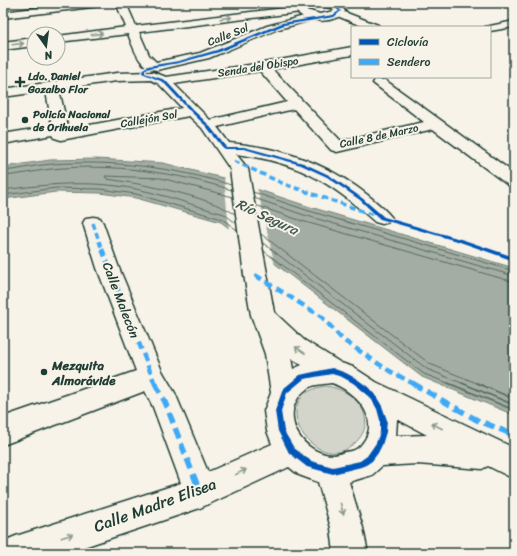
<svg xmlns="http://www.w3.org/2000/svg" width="517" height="556" viewBox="0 0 517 556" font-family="Sriracha,sans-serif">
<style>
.green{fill:#d3d5ca;stroke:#79897f}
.water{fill:#a4ada3;stroke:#6f8077}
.pier{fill:#f7f3e8}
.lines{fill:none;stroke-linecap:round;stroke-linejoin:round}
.shore-far1{stroke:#546a60;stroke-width:1}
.shore{stroke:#546a60;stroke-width:1.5}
.minor-casing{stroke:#1f3d34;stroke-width:3}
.major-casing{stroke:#1f3d34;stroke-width:3}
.minor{fill:#f7f3e8;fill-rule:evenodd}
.major{fill:#f7f3e8;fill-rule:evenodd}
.quiet-far2{stroke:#3fa9f5;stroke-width:3.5;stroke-dasharray:6 3.5;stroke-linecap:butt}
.quiet-far1{stroke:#3fa9f5;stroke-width:4.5;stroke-dasharray:8 4.5;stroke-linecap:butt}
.quiet{stroke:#3fa9f5;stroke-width:5.5;stroke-dasharray:11 5.5;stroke-linecap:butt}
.cycleway-casing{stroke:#f7f3e8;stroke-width:3}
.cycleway{fill:#0057b8;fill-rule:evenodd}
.oneway{stroke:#8b988e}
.poi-dot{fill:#1f3d34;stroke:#f7f3e8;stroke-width:1.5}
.labels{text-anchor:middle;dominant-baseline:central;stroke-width:4;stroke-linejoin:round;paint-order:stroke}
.far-street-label{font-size:11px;fill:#1f3d34;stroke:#f7f3e8}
.far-poi-label{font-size:11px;font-weight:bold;fill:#1f3d34;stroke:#f7f3e8;text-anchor:start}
.street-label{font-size:13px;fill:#1f3d34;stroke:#f7f3e8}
.poi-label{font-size:13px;font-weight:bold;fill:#1f3d34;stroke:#f7f3e8;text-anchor:start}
.water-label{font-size:14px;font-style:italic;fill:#405950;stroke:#f7f3e8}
.near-street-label{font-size:16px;fill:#1f3d34;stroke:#f7f3e8}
</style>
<rect width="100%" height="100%" fill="#f7f3e8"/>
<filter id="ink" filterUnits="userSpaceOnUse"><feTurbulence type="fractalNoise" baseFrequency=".025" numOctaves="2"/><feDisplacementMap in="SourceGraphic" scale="8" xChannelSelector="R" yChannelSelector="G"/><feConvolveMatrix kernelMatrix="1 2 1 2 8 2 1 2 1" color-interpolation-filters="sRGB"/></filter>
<g filter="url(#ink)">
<!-- green -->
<path class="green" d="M 324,386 C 354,388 382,419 354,444 C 317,478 262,398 324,386 Z"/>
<!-- water -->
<path class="water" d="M 96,159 L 163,163 L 223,178 L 307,206 L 514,268 L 514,415 L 422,377 L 221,222 L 136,198 L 100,193 L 56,192 L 3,199 L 3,167 L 50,160 Z"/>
<!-- pier -->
<path class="pier" d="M 224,176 L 257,187 L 275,266 L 229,231 Z"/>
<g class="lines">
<!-- shore-far1 -->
<path class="shore-far1" d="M 3,171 C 19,170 35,165 52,164 C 113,160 173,167 231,185
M 3,176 C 19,175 35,171 51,169 C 113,163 174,172 232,190
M 3,190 C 49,184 90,180 136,189 C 166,195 195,206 224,214 L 236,223
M 253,192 L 306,210 L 514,271
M 3,195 L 56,188 L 100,189 L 136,194 L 222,219 L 237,230
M 233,197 L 161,178 L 105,176 L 107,179 C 142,184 205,195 235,214
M 254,198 L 304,215 L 514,276
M 255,205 L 302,221 L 514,282
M 261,234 L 430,364 L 479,384
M 263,243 L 427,369 L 464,384
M 264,251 L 424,374 L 450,384"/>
<!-- shore -->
<path class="shore" d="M 448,383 L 514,410
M 462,383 L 514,405
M 477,383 L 514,399"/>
<!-- minor casing -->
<g class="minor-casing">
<path id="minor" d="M 75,3 L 105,3 L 100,6 L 3,18 L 3,12 Z
M 116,3 L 126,3 L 136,26 L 301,6 L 306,9 L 301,12 L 139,32 L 149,55 L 156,62 L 200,53 L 267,26 L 304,16 L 309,19 L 308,21 L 275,30 L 209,58 L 157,70 C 139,69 134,48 128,34 L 58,42 L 58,36 L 126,27 Z
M 339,10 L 378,25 L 380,27 L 364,27 L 335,15 L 334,13 Z
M 514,21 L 514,27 L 490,31 L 490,27 L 485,27 Z
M 34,38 L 34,46 L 3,50 L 3,42 Z
M 352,47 L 352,55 L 272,69 L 341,141 L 424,122 L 373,83 L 375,80 L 385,80 L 514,173 L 514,186 L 508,185 L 433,129 L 337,152 L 331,150 L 294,109 L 217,127 L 229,143 C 280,147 330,164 370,197 C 377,203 386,210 392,218 L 389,222 L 382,224 L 375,222 C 330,181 298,162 236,154 L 248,169 L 274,312 L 304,340 L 341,363 L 353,367 L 376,382 L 514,448 L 514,479 L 488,466 L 482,469 L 417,464 L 382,466 L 372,475 L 349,482 L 363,528 L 368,553 L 334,553 L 331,528 L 318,482 L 299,475 L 289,467 L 200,508 L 66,553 L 3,553 L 4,541 L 16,536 L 181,483 L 153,407 L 145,391 L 3,445 L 3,417 L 136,371 L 97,268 L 83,223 L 86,218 L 93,217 L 100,218 L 103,223 L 119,268 L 162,371 L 175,393 L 208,472 L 272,444 L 267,431 L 264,411 L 271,393 L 265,354 L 251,315 L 244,275 L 230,169 L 202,128 L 189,116 L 61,140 L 55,138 L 53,135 L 3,144 L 3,134 L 52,126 L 46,91 L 3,97 L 3,89 L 117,73 L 153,72 L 166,77 L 263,63 ZM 260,71 L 287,102 L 210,120 L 174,84 ZM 151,80 L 159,84 L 182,108 L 68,129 L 59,89 L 117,81 ZM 291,358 L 302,365 L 293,369 ZM 332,383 C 356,392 383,420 361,445 C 356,451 351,451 345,452 C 341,453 337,455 333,455 C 299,454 276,410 308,388 C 314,384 325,384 332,383 ZM 397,419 L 427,435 L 396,436 Z"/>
</g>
<!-- major casing -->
<g class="major-casing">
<path id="major" d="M 301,3 L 335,3 L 339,4 L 345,11 C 335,25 305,23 295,10 ZM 321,6 L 332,8 L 334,11 L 320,14 L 306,10 L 308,8 Z"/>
</g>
<!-- minor -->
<use href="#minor" class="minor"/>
<!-- major -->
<use href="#major" class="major"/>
<!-- quiet-far2 -->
<path class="quiet-far2" d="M 234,161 L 284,184 L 377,216
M 93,223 L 102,250"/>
<!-- quiet-far1 -->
<path class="quiet-far1" d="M 102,249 L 155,384
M 255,275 L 322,317 L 343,340 L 388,370 L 414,384"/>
<!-- quiet -->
<path class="quiet" d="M 155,383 L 165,402 L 200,492
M 412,383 L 477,420 L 514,435"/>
<!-- cycleway casing -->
<g class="cycleway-casing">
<path id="cycleway" d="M 311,3 C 322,3 334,1 341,11 L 334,17 L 284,25 L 219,52 L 179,63 L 150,68 L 145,70 L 145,73 L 165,80 L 193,110 L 208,124 L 226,147 L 244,147 L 303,163 L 329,175 L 362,198 L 384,217 L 464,240 L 514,257 L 514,261 L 460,242 L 380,219 L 360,200 L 327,177 L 301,165 L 244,149 L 224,149 L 206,126 L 191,112 L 163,82 L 142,73 L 143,69 L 148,66 L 179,61 L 217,50 L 282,23 L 333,15 L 339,11 C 332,2 320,6 311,3 Z
M 332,368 L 346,373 L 357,379 L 368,387 L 376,396 L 382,406 L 387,420 L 386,432 L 382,445 L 378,453 L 372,461 L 366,465 L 361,467 L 333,474 L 307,467 L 289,453 L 278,431 L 275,411 L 283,389 L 300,375 ZM 332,374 L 342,377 L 353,383 L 363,391 L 372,400 L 377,409 L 380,420 L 380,432 L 376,443 L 367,456 L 360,461 L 333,467 L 311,461 L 294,448 L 284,431 L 281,411 L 287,393 L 304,379 Z"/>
</g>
<!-- cycleway -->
<use href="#cycleway" class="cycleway"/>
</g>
<!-- one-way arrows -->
<defs><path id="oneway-shaft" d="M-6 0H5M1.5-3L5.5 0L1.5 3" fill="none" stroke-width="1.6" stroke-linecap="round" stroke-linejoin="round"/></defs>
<g class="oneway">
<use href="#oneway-shaft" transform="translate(226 18) rotate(-7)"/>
<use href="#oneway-shaft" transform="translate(97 34) rotate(-7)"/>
<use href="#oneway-shaft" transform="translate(18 44) rotate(-7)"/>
<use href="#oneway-shaft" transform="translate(300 350) rotate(-146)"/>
<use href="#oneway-shaft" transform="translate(437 426) rotate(-153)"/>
<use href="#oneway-shaft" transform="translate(241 472) rotate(-26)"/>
<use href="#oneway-shaft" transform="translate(342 509) rotate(75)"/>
<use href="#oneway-shaft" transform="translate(67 536) rotate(-18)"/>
</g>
</g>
<!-- markers -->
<g class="poi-dot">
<path d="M18 76h4v4h4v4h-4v4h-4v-4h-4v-4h4z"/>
<circle cx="25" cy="120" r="4"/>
<circle cx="44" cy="372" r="4"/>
</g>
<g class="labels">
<!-- far-street labels -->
<g class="far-street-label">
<text transform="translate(228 35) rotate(-21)">Calle Sol</text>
<text transform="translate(258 67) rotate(-9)">Senda del Obispo</text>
<text transform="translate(149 119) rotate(-10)">Callejón Sol</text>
<text transform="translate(379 136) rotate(-12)">Calle 8 de Marzo</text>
</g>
<!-- far-poi labels -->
<g class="far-poi-label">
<text x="28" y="76">Ldo. Daniel<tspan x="28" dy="13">Gozalbo Flor</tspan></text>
<text x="33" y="114">Policía Nacional<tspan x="33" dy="13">de Orihuela</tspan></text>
</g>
<!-- street labels -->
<g class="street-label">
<text transform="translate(121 300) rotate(69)">Calle Malecón</text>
</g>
<!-- poi labels -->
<g class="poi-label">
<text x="52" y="365">Mezquita<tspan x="52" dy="15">Almorávide</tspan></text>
</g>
<!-- water labels -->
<g class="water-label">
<text transform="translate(267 217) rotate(25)">Río Segura</text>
</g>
<!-- near-street labels -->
<g class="near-street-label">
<text transform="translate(155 505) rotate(-20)">Calle Madre Elisea</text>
</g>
</g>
<!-- margin -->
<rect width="517" height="556" fill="none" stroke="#f7f3e8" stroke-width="16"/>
<rect x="8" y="8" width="501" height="540" fill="none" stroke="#1f3d34" stroke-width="1.5" filter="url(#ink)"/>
<!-- legend -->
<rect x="351" y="26" width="140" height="52" fill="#f7f3e8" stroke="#a1aaa0"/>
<rect x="359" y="39" width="20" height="6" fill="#0057b8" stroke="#a1aaa0"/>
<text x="387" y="46" font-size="12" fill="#1f3d34">Ciclovía</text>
<rect x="359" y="59" width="20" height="6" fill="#3fa9f5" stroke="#a1aaa0"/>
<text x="387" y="66" font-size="12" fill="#1f3d34">Sendero</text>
<!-- north arrow -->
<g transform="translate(46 46) rotate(166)"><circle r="19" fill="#f7f3e8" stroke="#a1aaa0"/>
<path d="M0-3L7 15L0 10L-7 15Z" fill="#1f3d34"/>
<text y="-6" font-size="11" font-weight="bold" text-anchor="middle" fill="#1f3d34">N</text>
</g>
</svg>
